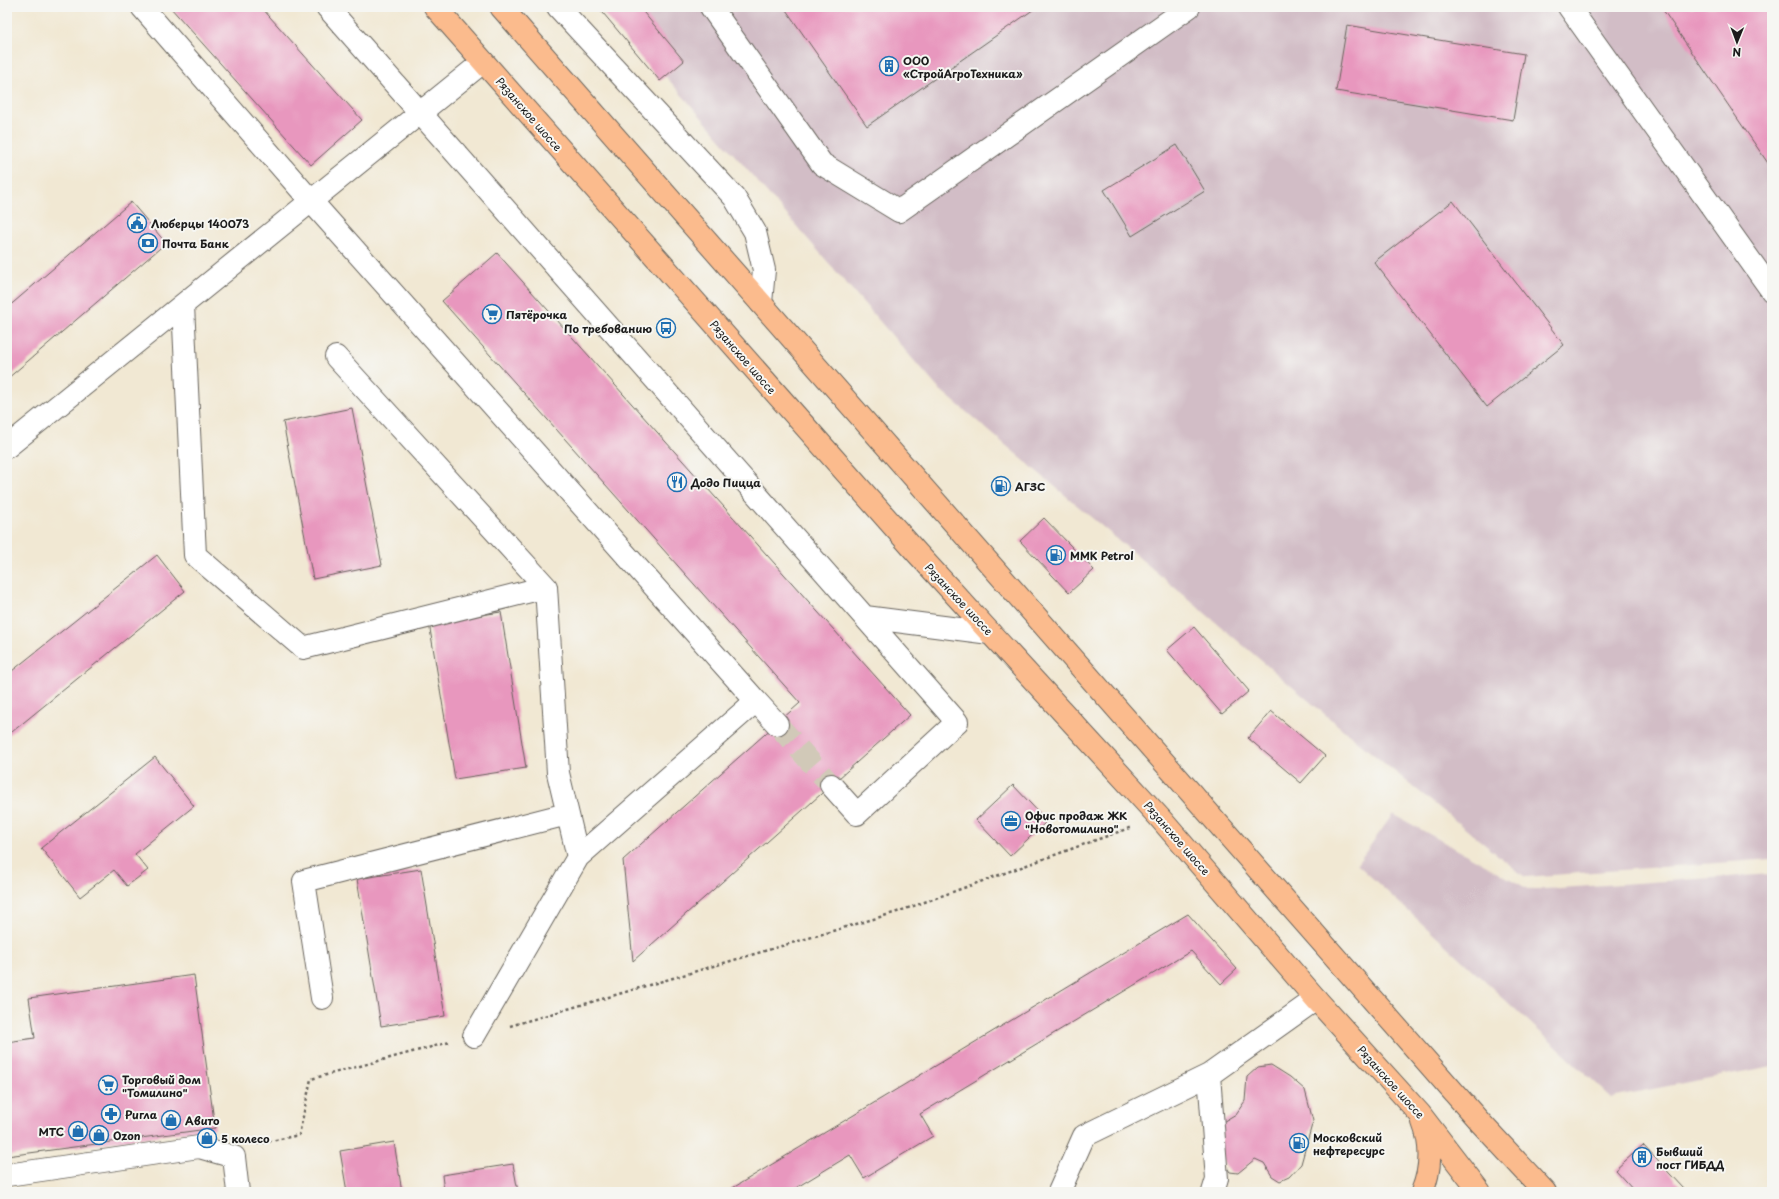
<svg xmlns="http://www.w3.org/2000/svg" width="1779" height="1199" viewBox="0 0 1779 1199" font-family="'Playpen Sans',sans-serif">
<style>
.industrial{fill:#d2bdc6}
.building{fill:#e897be}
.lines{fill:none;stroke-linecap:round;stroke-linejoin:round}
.minor-tunnel{stroke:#d1c9b8;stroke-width:22;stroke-dasharray:22 11;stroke-linecap:butt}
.minor-casing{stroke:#67635c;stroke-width:24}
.major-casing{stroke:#67635c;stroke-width:24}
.path{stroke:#67635c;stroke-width:2.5;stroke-dasharray:3 3;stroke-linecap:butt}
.minor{stroke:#fff;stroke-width:22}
.major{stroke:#fbbb8d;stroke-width:22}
.labels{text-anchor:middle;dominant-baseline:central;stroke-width:4;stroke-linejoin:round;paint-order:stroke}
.poi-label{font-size:11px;font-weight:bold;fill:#1c1c1c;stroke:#f6f6f2;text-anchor:start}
.street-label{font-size:11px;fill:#1c1c1c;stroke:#f6f6f2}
</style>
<rect width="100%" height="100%" fill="#f6f6f2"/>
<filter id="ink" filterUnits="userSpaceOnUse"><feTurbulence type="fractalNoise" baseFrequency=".025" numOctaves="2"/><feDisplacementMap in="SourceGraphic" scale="8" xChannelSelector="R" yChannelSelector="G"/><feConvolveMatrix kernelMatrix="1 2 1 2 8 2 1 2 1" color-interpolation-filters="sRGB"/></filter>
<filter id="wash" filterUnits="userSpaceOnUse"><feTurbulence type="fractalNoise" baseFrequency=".012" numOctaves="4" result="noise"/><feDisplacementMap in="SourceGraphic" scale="16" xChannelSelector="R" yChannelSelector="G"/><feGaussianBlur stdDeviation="0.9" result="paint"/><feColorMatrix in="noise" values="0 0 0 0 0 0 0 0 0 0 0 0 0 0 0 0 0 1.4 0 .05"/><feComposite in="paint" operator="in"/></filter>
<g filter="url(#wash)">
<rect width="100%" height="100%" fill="#f1e8d3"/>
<!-- industrial -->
<path class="industrial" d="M 605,7 L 1772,7 L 1772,859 L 1525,877 L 1353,738 L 938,388 Z
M 1393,814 L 1530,890 L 1772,874 L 1772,1066 L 1611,1097 L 1357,864 Z"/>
<g id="blocks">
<!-- building -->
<path class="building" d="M 170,7 L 261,7 L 362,120 L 311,165 Z
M 598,7 L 639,7 L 684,61 L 660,81 Z
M 784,7 L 1037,7 L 867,126 Z
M 1661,7 L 1772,7 L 1772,169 Z
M 1347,25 L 1524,54 L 1513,120 L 1336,91 Z
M 1177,145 L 1205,191 L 1132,236 L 1104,190 Z
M 1453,201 L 1564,345 L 1487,407 L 1374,262 Z
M 131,202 L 166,243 L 7,379 L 7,308 Z
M 497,253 L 910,715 L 633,961 L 623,860 L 800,703 L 442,301 Z
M 352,408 L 382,565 L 313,579 L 283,422 Z
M 1044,518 L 1094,570 L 1069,593 L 1020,541 Z
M 157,555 L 185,591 L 7,736 L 7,675 Z
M 501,612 L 526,768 L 455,779 L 429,623 Z
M 1194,627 L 1249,691 L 1222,714 L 1167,650 Z
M 1271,711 L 1325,756 L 1301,783 L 1248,738 Z
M 155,757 L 194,806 L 135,854 L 148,870 L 127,886 L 114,870 L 80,897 L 41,848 Z
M 1013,785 L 1047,821 L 1010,856 L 976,820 Z
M 421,869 L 445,1016 L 381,1026 L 357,879 Z
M 1188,914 L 1237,969 L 1221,984 L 1191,951 L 920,1114 L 933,1136 L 864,1178 L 850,1155 L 789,1192 L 726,1192 Z
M 194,975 L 215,1128 L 7,1156 L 7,1042 L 35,1038 L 29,998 Z
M 1271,1065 L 1290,1077 L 1305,1090 L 1313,1121 L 1301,1164 L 1289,1177 L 1280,1181 L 1272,1176 L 1264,1163 L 1255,1159 L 1238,1173 L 1230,1172 L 1221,1159 L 1221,1123 L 1236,1114 L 1245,1101 L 1247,1077 L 1258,1067 Z
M 394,1142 L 402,1192 L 347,1192 L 340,1151 Z
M 1643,1145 L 1684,1189 L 1681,1192 L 1635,1192 L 1615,1170 Z
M 513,1164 L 518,1192 L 444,1192 L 442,1175 Z"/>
</g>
</g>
<g filter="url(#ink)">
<use href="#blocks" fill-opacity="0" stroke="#67635c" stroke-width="1"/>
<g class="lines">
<!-- minor-tunnel -->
<path class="minor-tunnel" d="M 777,724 L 831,785"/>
<!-- minor casing -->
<g class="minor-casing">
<path id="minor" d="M 142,7 L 311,201 L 756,701 L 578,857
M 327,7 L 957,722 L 857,814 L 831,785
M 558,7 L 734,197 L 755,232 L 764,270 L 761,303
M 711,7 L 822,164 L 899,211 L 1189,7
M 1569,7 L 1772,291
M 183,305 L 195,555 L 303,648 L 546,587 L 558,773 L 578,857 L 474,1036
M 336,357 L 546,587
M 7,447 L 483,62
M 865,617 L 990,633
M 756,701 L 777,724
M 322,998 L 304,881 L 567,814
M 1209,1075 L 1217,1179 L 1213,1192
M 7,1175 L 199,1147 L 234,1157 L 238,1192
M 1059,1192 L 1084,1136 L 1209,1075 L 1316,999"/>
</g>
<!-- major casing -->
<g class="major-casing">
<path id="major" d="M 435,7 L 917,553 L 1159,817 L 1316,999 L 1420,1114 L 1480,1192
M 501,7 L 1479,1121 L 1545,1192
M 1422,1192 C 1431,1170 1432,1145 1423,1122"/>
</g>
<!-- path -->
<path class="path" d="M 510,1026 L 897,912 L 1132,827
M 257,1144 L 299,1135 L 311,1079 L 450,1042"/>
<!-- minor -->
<use href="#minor" class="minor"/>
<!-- major -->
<use href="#major" class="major"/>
</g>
</g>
<!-- icons -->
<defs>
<g id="building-ring" transform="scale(1)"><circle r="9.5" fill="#f6f6f2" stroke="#1f6fb2" stroke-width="1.5"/><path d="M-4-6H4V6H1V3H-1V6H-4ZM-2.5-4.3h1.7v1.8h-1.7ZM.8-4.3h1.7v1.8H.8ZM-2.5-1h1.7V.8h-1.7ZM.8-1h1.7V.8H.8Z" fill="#1f6fb2"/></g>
<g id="civic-ring" transform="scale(1)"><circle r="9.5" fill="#f6f6f2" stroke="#1f6fb2" stroke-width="1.5"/><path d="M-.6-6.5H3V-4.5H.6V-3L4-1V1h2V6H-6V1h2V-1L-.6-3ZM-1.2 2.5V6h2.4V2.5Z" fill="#1f6fb2"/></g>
<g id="bank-ring" transform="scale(1)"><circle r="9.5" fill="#f6f6f2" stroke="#1f6fb2" stroke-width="1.5"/><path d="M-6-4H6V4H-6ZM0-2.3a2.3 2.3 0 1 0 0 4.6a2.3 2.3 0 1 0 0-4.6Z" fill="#1f6fb2"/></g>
<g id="supermarket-ring" transform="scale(1)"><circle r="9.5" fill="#f6f6f2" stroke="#1f6fb2" stroke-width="1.5"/><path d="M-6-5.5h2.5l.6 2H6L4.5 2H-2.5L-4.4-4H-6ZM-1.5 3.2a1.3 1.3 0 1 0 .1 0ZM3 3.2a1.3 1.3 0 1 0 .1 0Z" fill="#1f6fb2"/></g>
<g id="bus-ring" transform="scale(1)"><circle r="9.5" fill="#f6f6f2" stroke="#1f6fb2" stroke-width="1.5"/><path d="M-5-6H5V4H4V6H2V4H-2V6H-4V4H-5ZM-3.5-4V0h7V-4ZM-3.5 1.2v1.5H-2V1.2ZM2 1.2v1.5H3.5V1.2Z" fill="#1f6fb2"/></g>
<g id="restaurant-ring" transform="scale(1)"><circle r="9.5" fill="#f6f6f2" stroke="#1f6fb2" stroke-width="1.5"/><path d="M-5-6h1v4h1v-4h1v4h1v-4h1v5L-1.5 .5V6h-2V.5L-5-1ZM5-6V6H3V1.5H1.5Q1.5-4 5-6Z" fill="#1f6fb2"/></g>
<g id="fuel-ring" transform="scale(1)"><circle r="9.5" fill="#f6f6f2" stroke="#1f6fb2" stroke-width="1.5"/><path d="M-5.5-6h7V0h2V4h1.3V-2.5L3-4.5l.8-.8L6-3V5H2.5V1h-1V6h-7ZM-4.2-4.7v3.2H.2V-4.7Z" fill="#1f6fb2"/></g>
<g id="office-ring" transform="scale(1)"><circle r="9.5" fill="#f6f6f2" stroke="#1f6fb2" stroke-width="1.5"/><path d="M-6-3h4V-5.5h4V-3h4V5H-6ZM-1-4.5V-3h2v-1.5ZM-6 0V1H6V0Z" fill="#1f6fb2"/></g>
<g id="pharmacy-ring" transform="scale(1)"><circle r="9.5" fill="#f6f6f2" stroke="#1f6fb2" stroke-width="1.5"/><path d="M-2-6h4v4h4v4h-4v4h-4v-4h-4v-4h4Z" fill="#1f6fb2"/></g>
<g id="shop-ring" transform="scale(1)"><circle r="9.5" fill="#f6f6f2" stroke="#1f6fb2" stroke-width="1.5"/><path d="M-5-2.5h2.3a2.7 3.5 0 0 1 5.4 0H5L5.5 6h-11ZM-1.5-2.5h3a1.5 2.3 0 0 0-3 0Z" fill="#1f6fb2"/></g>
</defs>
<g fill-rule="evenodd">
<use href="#building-ring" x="889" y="66"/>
<use href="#civic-ring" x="137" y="223"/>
<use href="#bank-ring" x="148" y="243"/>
<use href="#supermarket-ring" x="492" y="314"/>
<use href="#bus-ring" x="666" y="328"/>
<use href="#restaurant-ring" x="677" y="482"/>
<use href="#fuel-ring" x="1001" y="486"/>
<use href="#fuel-ring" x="1056" y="555"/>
<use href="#office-ring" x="1011" y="821"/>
<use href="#supermarket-ring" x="108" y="1085"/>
<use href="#pharmacy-ring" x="111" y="1114"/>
<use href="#shop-ring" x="171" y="1120"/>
<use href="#shop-ring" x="78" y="1131"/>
<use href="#shop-ring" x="99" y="1135"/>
<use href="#shop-ring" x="207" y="1138"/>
<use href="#fuel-ring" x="1299" y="1143"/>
<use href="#building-ring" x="1642" y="1157"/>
</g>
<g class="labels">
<!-- poi labels -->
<g class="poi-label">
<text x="903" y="60">ООО<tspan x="903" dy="13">«СтройАгроТехника»</tspan></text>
<text x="151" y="223">Люберцы 140073</text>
<text x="162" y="243">Почта Банк</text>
<text x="506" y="314">Пятёрочка</text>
<text x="652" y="328" text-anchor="end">По требованию</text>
<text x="691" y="482">Додо Пицца</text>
<text x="1015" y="486">АГЗС</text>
<text x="1070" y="555">MMK Petrol</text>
<text x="1025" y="815">Офис продаж ЖК<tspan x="1025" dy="13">"Новотомилино"</tspan></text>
<text x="122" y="1079">Торговый дом<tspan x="122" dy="13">"Томилино"</tspan></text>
<text x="125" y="1114">Ригла</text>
<text x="185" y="1120">Авито</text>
<text x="64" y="1131" text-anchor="end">МТС</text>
<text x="113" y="1135">Ozon</text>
<text x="1313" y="1137">Московский<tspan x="1313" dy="13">нефтересурс</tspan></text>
<text x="221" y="1138">5 колесо</text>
<text x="1656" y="1151">Бывший<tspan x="1656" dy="13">пост ГИБДД</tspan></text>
</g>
<!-- street labels -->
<g class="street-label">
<text transform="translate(529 114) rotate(49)">Рязанское шоссе</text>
<text transform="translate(743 357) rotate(49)">Рязанское шоссе</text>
<text transform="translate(959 599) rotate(47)">Рязанское шоссе</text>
<text transform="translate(1177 838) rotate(49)">Рязанское шоссе</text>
<text transform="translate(1391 1082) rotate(48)">Рязанское шоссе</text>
</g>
</g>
<!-- margin -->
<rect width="1779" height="1199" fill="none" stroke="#f6f6f2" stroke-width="24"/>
<!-- north arrow -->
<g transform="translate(1737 42) rotate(181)" stroke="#f6f6f2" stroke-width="3" paint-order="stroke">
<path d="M0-3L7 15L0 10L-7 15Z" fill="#1c1c1c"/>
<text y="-6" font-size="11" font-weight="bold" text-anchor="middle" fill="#1c1c1c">N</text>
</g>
</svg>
